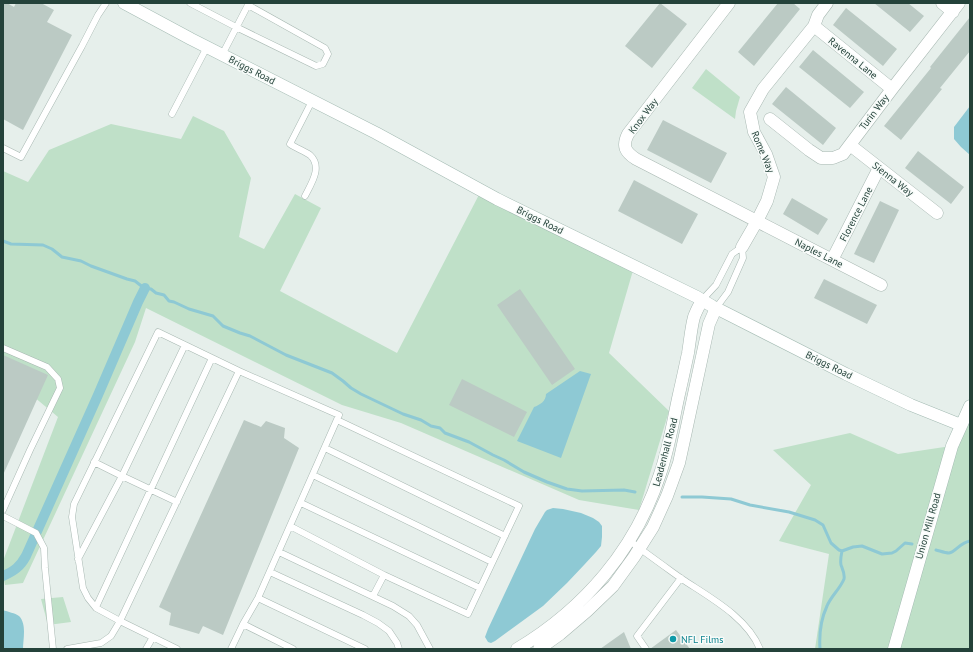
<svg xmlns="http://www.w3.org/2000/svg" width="973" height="652" viewBox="0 0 973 652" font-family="'PT Sans',sans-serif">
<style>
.green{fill:#bfe0c8}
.water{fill:#8ec9d4}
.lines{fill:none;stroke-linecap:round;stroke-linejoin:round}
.stream{stroke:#8ec9d4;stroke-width:3}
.canal{stroke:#8ec9d4;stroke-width:10}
.building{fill:#bbcac4}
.lane-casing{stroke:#a8b8b2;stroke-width:7}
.street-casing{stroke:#a8b8b2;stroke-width:13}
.secondary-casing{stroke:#a4bbb3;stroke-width:13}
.lane{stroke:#fff;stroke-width:6}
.street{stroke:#fff;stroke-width:12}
.secondary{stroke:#fff;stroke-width:12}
.culture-dot{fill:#0f9aa8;stroke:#f7fbf9;stroke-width:1.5}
.labels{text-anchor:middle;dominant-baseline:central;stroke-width:3;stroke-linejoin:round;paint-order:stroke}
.street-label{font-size:10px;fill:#24423a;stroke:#f7fbf9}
.culture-label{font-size:10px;fill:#0d838f;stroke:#f7fbf9;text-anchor:start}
</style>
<rect width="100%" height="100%" fill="#e6efeb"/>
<!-- green -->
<path class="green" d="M 706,69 L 740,97 L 736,111 L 735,119 L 692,88 Z
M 193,116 L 224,131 L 251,178 L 239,237 L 264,249 L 295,194 L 321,208 L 280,291 L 397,353 L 483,187 L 634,267 L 609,353 L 669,411 L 639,510 L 579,500 L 401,423 L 342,405 L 146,308 L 135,342 L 23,583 L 5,585 L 3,576 L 3,561 L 58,417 L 3,371 L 3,171 L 28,182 L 49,150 L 111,124 L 181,139 Z
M 970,405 L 970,649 L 815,649 L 829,554 L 779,541 L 811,485 L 773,450 L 850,433 L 898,454 L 951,446 Z
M 63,597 L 71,622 L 48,625 L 41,599 Z"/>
<!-- water -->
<path class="water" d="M 970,106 L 970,155 L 961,147 L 954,139 L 954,127 Z
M 580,371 L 591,374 L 561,458 L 517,441 L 534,407 C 540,405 546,401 546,394 Z
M 553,508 L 563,509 L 581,513 L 593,518 L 599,522 L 602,526 L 602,537 L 601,546 L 596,552 L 584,565 L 567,583 L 543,606 L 495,641 L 491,643 L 488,642 L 485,637 L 488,629 L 535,529 L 545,512 L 547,510 Z
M 3,610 C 8,612 15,613 19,616 C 27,624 23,639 23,649 L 3,649 Z"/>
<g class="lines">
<!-- stream -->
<path class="stream" d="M 3,241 L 11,244 L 43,245 L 52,249 L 62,257 L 81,261 L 91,266 L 127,279 L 135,281 L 144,288 L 151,289 L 156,293 L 164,295 L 169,301 L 174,302 L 189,309 L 213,316 L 223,326 L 240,333 L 250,336 L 286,355 L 332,373 L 343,381 L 351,388 L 361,394 L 403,414 L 421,420 L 431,426 L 440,428 L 445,433 L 469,442 L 493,455 L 504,460 L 524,472 L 547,482 L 567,489 L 582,491 L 624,490 L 635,492
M 682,497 L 702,497 L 731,499 L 750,505 L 789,512 L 815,520 L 823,525 L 831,543 L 839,550 L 842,551 L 853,547 L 862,546 L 882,554 L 892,553 L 896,551 L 905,543 L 912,544
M 936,550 C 940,551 945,553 949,553 C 956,552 959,543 970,541
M 820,649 C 819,634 821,619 827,606 C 831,596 840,589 844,579 C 845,574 843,570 841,565 C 840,560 841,556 842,551"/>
<!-- canal -->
<path class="canal" d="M 3,576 C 14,571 20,567 26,556 L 98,395 L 138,302 L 145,288"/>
</g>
<!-- building -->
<path class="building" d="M 3,3 L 7,3 L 14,7 L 16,3 L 41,3 L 54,10 L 47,22 L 72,35 L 23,130 L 3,119 Z
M 660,3 L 687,24 L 652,68 L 625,46 Z
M 778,3 L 793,3 L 800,9 L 754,66 L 738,52 Z
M 874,3 L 908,3 L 924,16 L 910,32 Z
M 846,8 L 897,49 L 883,66 L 833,25 Z
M 970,17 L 970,51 L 940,88 L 942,89 L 901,140 L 884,126 L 931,68 L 930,67 Z
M 813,50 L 864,92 L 850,108 L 799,67 Z
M 786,87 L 836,128 L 823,145 L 772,104 Z
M 663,120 L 727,153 L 711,183 L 647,150 Z
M 918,151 L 964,187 L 951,204 L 905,168 Z
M 634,180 L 698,214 L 682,244 L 618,211 Z
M 792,198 L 828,219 L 818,235 L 783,214 Z
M 880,201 L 899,210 L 874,263 L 854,254 Z
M 824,279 L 877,305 L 867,324 L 814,298 Z
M 520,289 L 575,369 L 552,385 L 497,305 Z
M 3,355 L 48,375 L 3,475 Z
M 462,379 L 527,412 L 514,437 L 449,405 Z
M 244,420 L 261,427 L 266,421 L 285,428 L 284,438 L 299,448 L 223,635 L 203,626 L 199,634 L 169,625 L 171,613 L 159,607 Z
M 676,630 L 690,649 L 650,649 Z
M 624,632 L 631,649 L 600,649 Z"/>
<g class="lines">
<!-- lane casing -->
<g class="lane-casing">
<path id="lane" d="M 190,3 L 236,27 L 316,66 L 323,64 L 328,54 L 325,48 L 248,5
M 222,55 L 249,3
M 172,114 L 207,47
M 3,148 L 21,157 L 82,46 L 98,15 L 106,3
M 305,196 C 311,184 323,167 310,155 C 304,151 296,148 290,144 L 312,101
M 702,300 L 716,285 L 732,254 L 742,247
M 716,308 L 728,292 L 743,258 L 742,247
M 3,348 L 47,367 L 58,379 L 60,388 L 30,450 L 3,510
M 337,420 L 519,506 L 468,614 L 384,575
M 325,448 L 505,536
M 94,462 L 122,476 L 177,502
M 313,475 L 492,562
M 301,503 L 480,588
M 3,516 L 36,533 L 44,548 L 45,568 L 53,649
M 290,526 L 384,575 L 373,596
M 630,541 C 647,554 664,566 682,579 C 709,597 747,617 760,649
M 279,552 L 393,606 L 409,616 L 417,625 L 430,649
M 78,559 L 122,476 L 185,345
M 270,572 L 363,615 L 378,623 L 389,631 L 397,643 L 399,649
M 258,598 L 365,649
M 96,607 L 212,358
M 243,624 L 293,649
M 67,649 L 101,643 L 111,636 L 120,621 L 177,649
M 146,649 L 153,637
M 231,649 L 243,624 L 258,598 L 339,415 L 239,371 L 120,621 L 96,608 L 88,598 L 83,588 L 72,517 L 74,504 L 158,332 L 239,371
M 646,649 L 637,636 L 681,578"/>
</g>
<!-- street casing -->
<g class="street-casing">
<path id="street" d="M 729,3 L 628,134 C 622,146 625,152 636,159 L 881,285
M 942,3 L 953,12
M 814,26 L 892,89
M 770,119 L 809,150 L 821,158 L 833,158 L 843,154 L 892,89 L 959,3
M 850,145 L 937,213
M 742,247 L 757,221 L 767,201 L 774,177 L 766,154 L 754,132 L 750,112 L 763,89 L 814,26 L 818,15 L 827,3
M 832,260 L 879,168
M 517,649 C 584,609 636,549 660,474 C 669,448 673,421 679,394 C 682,381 685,367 688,353 C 690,341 691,328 694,317 C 696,311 699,306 702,300
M 539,649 L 560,634 L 587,611 L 613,586 L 634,557 L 653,527 L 667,496 L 679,463 L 686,431 L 709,324 L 716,308"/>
</g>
<!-- secondary casing -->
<g class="secondary-casing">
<path id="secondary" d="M 124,3 L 191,39 L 376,133 L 497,199 L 697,297 L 712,306 L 846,374 L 911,405 L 961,425
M 894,649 L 952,446 L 970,406"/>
</g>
<!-- lane -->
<use href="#lane" class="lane"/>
<!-- street -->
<use href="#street" class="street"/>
<!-- secondary -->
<use href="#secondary" class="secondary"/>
</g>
<!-- markers -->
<circle class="culture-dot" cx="673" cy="639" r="4"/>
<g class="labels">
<!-- street labels -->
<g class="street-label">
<text transform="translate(853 58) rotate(39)">Ravenna Lane</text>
<text transform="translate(252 70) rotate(27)">Briggs Road</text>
<text transform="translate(874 112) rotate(-53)">Turin Way</text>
<text transform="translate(643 116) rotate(-53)">Knox Way</text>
<text transform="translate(763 152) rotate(67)">Rome Way</text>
<text transform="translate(893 179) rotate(38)">Sienna Way</text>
<text transform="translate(856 214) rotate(-63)">Florence Lane</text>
<text transform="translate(540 220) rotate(26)">Briggs Road</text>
<text transform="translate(819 253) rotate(27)">Naples Lane</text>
<text transform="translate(829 365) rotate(26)">Briggs Road</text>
<text transform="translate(665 452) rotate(-75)">Leadenhall Road</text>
<text transform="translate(928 526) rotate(-74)">Union Mill Road</text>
</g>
<!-- culture labels -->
<g class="culture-label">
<text x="681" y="639">NFL Films</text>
</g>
</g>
<!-- border -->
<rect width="973" height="652" fill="none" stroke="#24423a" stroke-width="8"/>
</svg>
